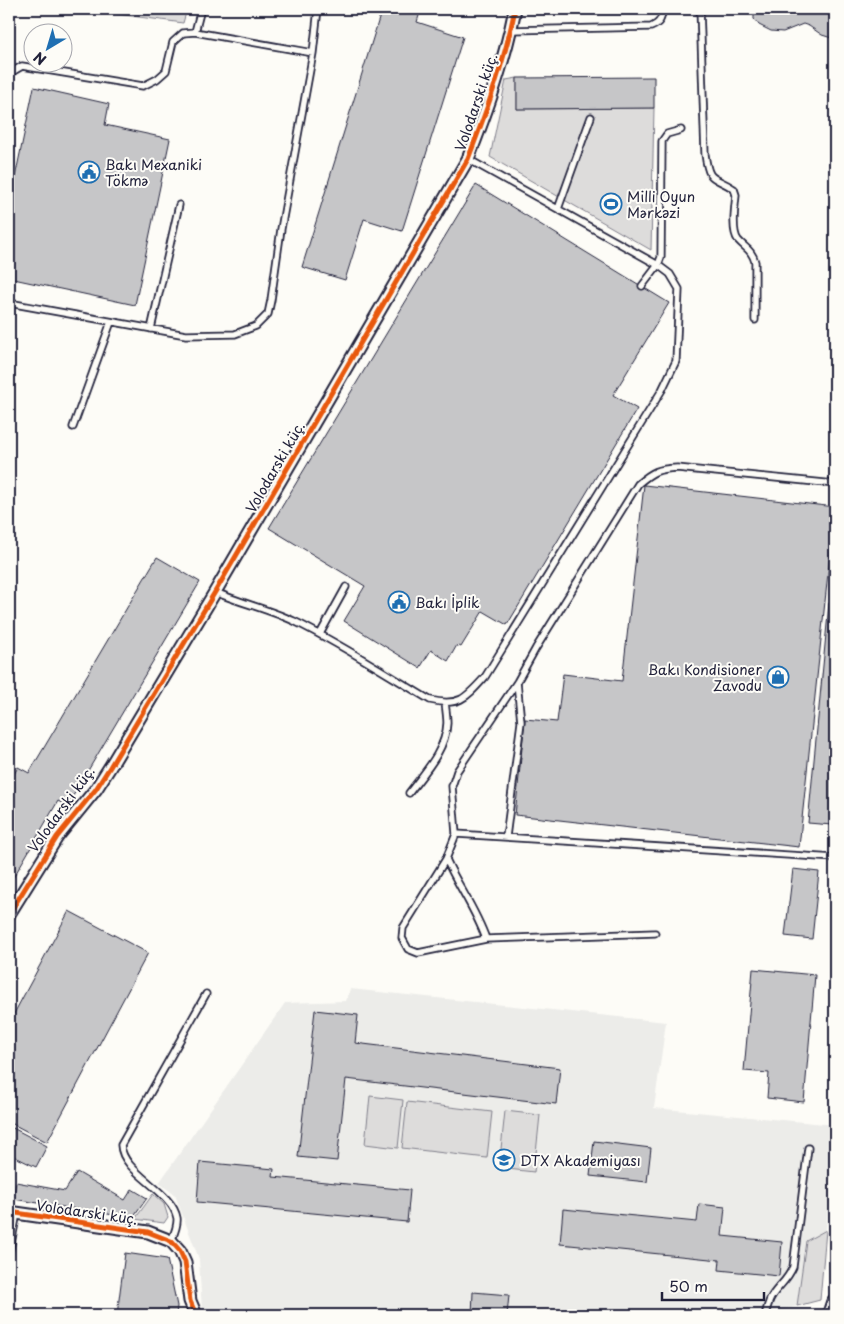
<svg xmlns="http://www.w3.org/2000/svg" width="844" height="1324" viewBox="0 0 844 1324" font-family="'Playpen Sans',sans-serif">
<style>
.built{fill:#ecece9}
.green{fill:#dddcdb;stroke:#807f8b}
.building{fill:#c6c6c8;stroke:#22223b}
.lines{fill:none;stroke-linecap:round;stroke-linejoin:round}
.lane-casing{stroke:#22223b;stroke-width:9}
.street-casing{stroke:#22223b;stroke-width:15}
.secondary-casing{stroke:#22223b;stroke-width:20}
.lane{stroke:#fdfcf7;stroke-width:5.5}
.street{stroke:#fdfcf7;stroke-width:11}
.secondary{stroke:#fdfcf7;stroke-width:16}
.cycleway-casing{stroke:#fdfcf7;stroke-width:8}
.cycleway{stroke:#e8590c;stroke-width:5}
.labels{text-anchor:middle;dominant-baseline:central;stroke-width:4;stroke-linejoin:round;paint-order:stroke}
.street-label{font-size:14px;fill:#22223b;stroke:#fdfcf7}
.poi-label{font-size:14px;fill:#22223b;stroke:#fdfcf7;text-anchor:start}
</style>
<rect width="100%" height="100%" fill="#fdfcf7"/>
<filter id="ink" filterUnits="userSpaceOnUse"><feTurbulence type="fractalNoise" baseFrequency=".02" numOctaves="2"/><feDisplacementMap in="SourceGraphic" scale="10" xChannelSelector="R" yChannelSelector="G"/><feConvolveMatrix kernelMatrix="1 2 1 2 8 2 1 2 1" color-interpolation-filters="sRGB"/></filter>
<g filter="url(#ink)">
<!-- built -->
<path class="built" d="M 350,989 L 666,1022 L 654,1108 L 835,1125 L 826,1230 L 806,1241 L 797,1306 L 778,1312 L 778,1315 L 238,1315 L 202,1311 L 199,1259 L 175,1195 L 159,1183 L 285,1003 L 346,1001 Z"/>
<!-- green -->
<path class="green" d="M 118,9 L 187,9 L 183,23 L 117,14 Z
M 517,78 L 517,109 L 654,108 L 651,250 L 490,157 L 506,80 Z
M 370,1096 L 403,1100 L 398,1148 L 365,1144 Z
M 407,1102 L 492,1112 L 487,1158 L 402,1148 Z
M 505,1111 L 540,1115 L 534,1172 L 499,1168 Z
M 153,1194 L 164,1204 L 168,1217 L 164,1223 L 135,1219 Z
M 826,1230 L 820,1300 L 797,1306 L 806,1241 Z"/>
<!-- building -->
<path class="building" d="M 382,9 L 421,9 L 417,22 L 463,37 L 402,231 L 364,219 L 345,280 L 302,267 Z
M 754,9 L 835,9 L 835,39 L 822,35 L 809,26 L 803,24 L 783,32 L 771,31 L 759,25 L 754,19 Z
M 654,77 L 654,108 L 517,109 L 517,78 Z
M 34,87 L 109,104 L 105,125 L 170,139 L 135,305 L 9,278 L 9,206 Z
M 476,185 L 669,303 L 613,395 L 637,409 L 507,625 L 483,611 L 461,647 L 457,645 L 448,661 L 431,650 L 420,668 L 344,621 L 365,586 L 269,528 Z
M 644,485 L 835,507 L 799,847 L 515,815 L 525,719 L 557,722 L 563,674 L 622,681 Z
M 157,557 L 200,582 L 67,806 L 58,801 L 9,885 L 9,783 L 18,767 L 29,773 Z
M 829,603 L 835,603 L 835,789 L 832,825 L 808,823 Z
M 793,869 L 819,872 L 812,939 L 785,936 Z
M 69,911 L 148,953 L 47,1142 L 9,1122 L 9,1023 Z
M 753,969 L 815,975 L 804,1102 L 767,1098 L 769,1073 L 744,1071 Z
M 315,1010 L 358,1015 L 355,1043 L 560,1068 L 556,1104 L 346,1079 L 337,1161 L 298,1157 Z
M 9,1126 L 47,1146 L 36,1167 L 9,1154 Z
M 594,1141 L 651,1148 L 647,1182 L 590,1176 Z
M 200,1162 L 274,1169 L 273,1177 L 410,1190 L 407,1222 L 197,1202 Z
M 77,1172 L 125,1200 L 132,1189 L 147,1198 L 133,1218 L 13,1199 L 16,1182 L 65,1191 Z
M 699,1204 L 725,1207 L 722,1236 L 782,1242 L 779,1276 L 719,1270 L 720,1260 L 560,1244 L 563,1209 L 697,1222 Z
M 125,1253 L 167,1259 L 177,1306 L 176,1315 L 117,1315 Z
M 473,1292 L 509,1295 L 507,1315 L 472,1315 Z"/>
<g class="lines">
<!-- lane casing -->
<g class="lane-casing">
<path id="lane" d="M 700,9 L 705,154 C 709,184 713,175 734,189 L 736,195 C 735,206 731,231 738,240 C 745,248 752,250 755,262 L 755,320
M 511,30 L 651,27 C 660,23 662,19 662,9
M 195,32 L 201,9
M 9,75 L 10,73 L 22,66 L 143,86 L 157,79 L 166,71 L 173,42 L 183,33 L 195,32 L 313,53
M 558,209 L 591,117
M 642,286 L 658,265 L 661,257 L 662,141 L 667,134 L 681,130
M 9,303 L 186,335 L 235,334 L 256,326 L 268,314 L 271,300 L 281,229 L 313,53 L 318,9
M 151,329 L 179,205
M 73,427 L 111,322
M 215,592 C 241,603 268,609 294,621 C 341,644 385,673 430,700 C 459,707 466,698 485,677 L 662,390 L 676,361 L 679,289 L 670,274 L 658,265 L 468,159
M 320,634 L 346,587
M 409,793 C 424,773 446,750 447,723 C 447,717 446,710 445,703
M 456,834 L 835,858
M 506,837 L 521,722 L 517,682
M 446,859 C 458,886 476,910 486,939
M 655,933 L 486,939 L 418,953 L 408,949 L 402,938 L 403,928 L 446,859 L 456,834 L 452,786 L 457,771 L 517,682 L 536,648 L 638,484 C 653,471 658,469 677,468 L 835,484
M 171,1241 C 174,1234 178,1226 177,1218 C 172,1190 122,1173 121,1145 L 206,994
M 9,1254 L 17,1213
M 765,1315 C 767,1309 768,1302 772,1296 C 779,1285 787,1281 793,1267 L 808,1148"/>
</g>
<!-- street casing -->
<g class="street-casing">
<path id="street" d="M 9,914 L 57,837 L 96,789 L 110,767 L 215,592 L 468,159 C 487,110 505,60 515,9
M 9,1212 L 148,1232 L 171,1241 L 180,1251 L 185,1262 L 190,1301 L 196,1315"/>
</g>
<!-- secondary casing -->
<g class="secondary-casing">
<path id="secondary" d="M 831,1315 L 835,1303"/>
</g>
<!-- lane -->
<use href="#lane" class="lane"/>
<!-- street -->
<use href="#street" class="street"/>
<!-- secondary -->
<use href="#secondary" class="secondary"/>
<!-- cycleway casing -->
<g class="cycleway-casing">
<path id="cycleway" d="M 9,914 L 57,837 L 96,789 L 110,767 L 215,592 L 468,159 C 487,110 505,60 515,9
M 9,1212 L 148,1232 L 171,1241 L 180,1251 L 185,1262 L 190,1301 L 196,1315"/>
</g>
<!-- cycleway -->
<use href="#cycleway" class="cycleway"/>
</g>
</g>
<!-- icons -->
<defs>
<g id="civic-ring" transform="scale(1.125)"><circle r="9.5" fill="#fdfcf7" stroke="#1f6fb2" stroke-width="1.5"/><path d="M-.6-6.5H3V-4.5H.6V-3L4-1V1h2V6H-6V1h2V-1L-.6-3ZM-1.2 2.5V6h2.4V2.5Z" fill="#1f6fb2"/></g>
<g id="stadium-ring" transform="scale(1.125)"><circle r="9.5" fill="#fdfcf7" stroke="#1f6fb2" stroke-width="1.5"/><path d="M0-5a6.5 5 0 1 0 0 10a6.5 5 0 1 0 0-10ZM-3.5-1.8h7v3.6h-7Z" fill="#1f6fb2"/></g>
<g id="shop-ring" transform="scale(1.125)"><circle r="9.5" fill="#fdfcf7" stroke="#1f6fb2" stroke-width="1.5"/><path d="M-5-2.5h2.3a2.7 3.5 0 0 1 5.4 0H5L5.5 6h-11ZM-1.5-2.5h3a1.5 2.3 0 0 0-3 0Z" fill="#1f6fb2"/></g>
<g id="university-ring" transform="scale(1.125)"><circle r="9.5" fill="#fdfcf7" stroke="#1f6fb2" stroke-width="1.5"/><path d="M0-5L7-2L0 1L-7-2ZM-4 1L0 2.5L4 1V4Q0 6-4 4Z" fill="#1f6fb2"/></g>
</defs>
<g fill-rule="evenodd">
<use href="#civic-ring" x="89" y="172"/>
<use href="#stadium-ring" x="611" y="204"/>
<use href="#civic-ring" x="399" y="602"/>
<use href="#shop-ring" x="778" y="677"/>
<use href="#university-ring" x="504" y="1160"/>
</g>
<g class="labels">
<!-- street labels -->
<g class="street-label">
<text transform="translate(476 102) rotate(-71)">Volodarski küç.</text>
<text transform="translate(275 467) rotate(-60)">Volodarski küç.</text>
<text transform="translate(61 809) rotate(-54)">Volodarski küç.</text>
<text transform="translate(87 1212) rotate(8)">Volodarski küç.</text>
</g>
<!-- poi labels -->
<g class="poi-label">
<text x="105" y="164">Bakı Mexaniki<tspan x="105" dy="16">Tökmə</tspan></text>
<text x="627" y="196">Milli Oyun<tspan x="627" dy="16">Mərkəzi</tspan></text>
<text x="415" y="602">Bakı İplik</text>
<text x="762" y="669" text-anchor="end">Bakı Kondisioner<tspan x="762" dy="16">Zavodu</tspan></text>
<text x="520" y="1160">DTX Akademiyası</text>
</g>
</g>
<!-- margin -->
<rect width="844" height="1324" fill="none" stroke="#fdfcf7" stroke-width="30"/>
<rect x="15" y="15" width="814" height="1294" fill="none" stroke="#22223b" stroke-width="2" filter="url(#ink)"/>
<!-- north arrow -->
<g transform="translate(48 48) rotate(218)"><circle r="24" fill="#fdfcf7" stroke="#a5a5ac"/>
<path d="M0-4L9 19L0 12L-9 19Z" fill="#1f6fb2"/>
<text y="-8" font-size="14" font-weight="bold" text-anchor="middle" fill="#22223b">N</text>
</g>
<!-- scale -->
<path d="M662 1292v8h102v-8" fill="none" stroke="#22223b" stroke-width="2.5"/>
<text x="669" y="1292" font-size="15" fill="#22223b" stroke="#fdfcf7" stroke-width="4" paint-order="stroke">50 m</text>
</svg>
